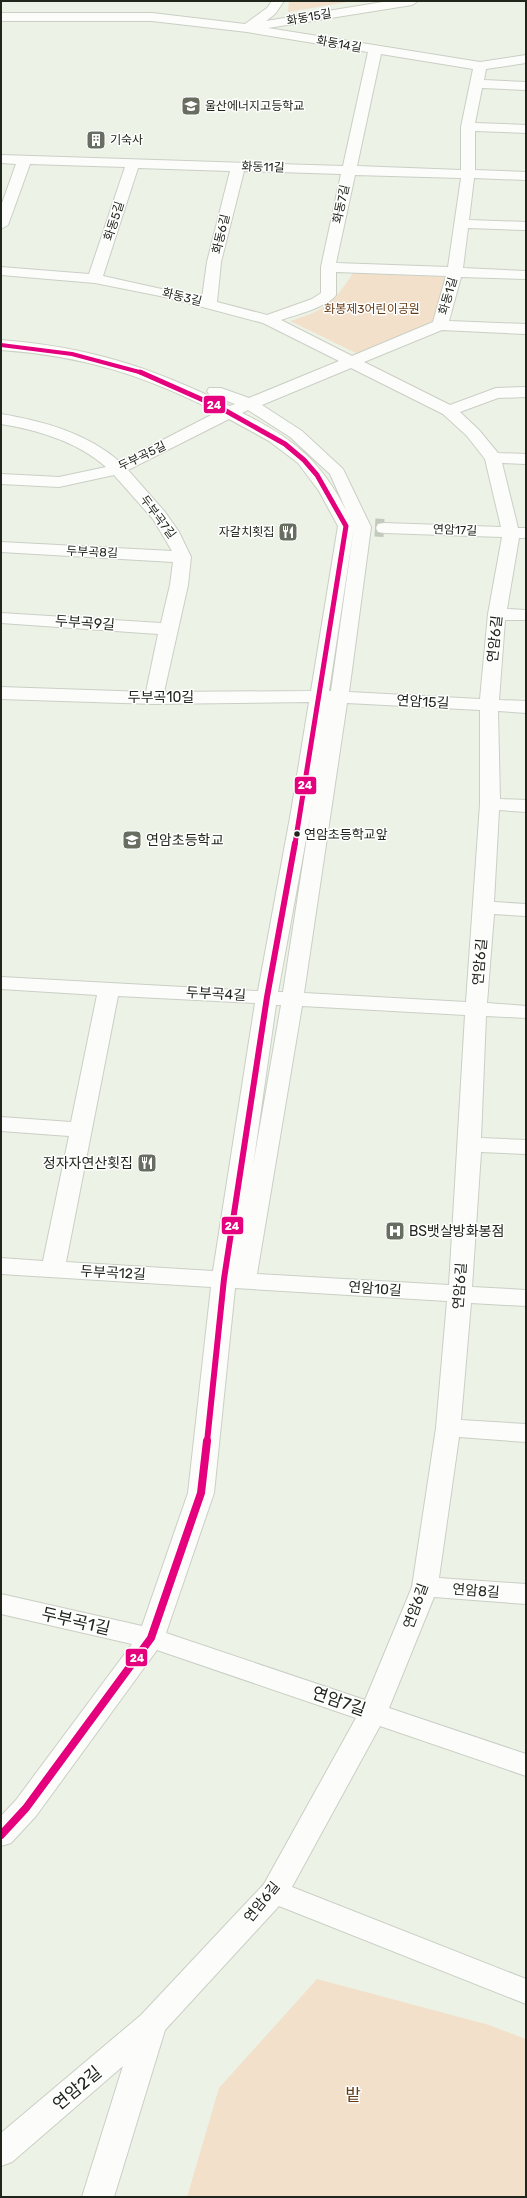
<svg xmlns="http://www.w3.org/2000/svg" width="527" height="2198" viewBox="0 0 527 2198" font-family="Rubik,'Noto Sans KR',sans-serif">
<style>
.green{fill:#f2e0cb}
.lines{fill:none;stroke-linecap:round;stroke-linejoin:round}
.minor-tunnel{stroke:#c3c9bd;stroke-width:18;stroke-dasharray:18 9;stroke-linecap:butt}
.minor-casing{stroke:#cacfc5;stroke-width:2}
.minor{fill:#fcfdfb;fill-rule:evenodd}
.bus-1-far3-casing{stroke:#fff;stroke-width:6}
.bus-1-far2-casing{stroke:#fff;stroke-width:8}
.bus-1-far1-casing{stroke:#fff;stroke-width:9}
.bus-1-casing{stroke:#fff;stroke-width:10}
.bus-1-far3{stroke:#e5007d;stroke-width:4}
.bus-1-far2{stroke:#e5007d;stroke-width:5}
.bus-1-far1{stroke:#e5007d;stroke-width:6}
.bus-1{stroke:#e5007d;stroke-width:8}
.bus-dot{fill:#21261c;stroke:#fff;stroke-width:1.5}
.labels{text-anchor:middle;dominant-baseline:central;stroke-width:3;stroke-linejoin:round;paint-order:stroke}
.far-street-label{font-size:12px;fill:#21261c;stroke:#fff}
.far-poi-label{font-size:12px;fill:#21261c;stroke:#fff;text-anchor:start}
.far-park-label{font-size:12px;fill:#633b16;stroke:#fff}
.bus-label{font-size:13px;fill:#21261c;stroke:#fff;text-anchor:start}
.street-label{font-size:14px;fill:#21261c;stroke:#fff}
.poi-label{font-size:14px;fill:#21261c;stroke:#fff;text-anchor:start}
.near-street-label{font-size:17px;fill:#21261c;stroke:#fff}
.near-park-label{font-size:17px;fill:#633b16;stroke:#fff}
.line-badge{stroke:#fff;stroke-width:1.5}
.badge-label{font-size:11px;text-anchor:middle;font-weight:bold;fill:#fff}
</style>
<rect width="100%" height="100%" fill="#ecf2e5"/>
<!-- green -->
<path class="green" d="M 289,1 L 353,1 L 288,12 Z
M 353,273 L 448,277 L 433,324 L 358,354 L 290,321 C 325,310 333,304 353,273 Z
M 317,1979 L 489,2025 L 526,2039 L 526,2197 L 187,2197 L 219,2088 Z"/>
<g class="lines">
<!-- minor-tunnel -->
<path class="minor-tunnel" d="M 348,526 L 384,528"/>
<!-- minor casing -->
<g class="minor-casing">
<path id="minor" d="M 272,1 L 284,1 L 275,14 L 266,21 L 389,1 L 418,1 L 412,5 L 268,28 L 480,62 L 526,55 L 526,63 L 486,69 L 484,80 L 526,82 L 526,90 L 482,88 L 475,123 L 526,125 L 526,133 L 475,131 L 475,170 L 526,172 L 526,180 L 474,178 L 469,220 L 526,222 L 526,230 L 468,228 L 463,268 L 526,271 L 526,279 L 461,277 L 449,321 L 526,324 L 526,334 L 442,330 L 364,362 L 450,405 L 496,388 L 526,387 L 526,397 L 498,398 L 460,412 L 479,430 L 498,453 L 526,454 L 526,464 L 502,463 L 518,528 L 526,528 L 526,538 L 519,538 L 507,609 L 526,610 L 526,620 L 505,620 L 499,700 L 526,701 L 526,713 L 498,711 L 500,799 L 526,800 L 526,812 L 499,810 L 494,902 L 526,904 L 526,916 L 494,914 L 487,1003 L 526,1006 L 526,1018 L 486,1016 L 481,1138 L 526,1140 L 526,1154 L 481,1152 L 472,1287 L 526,1290 L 526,1306 L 471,1303 L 461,1420 L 526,1424 L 526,1442 L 459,1437 L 439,1578 L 526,1584 L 526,1604 L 434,1597 L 389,1708 L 526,1754 L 526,1776 L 380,1726 L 292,1887 L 526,1979 L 526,2004 L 279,1906 L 165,2030 L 114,2197 L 82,2197 L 123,2066 L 12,2162 L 1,2166 L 1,2133 L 141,2015 L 264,1884 L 356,1718 L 157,1650 L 36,1816 L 11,1843 L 1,1846 L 1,1816 L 16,1800 L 132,1644 L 1,1614 L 1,1594 L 142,1626 L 188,1493 L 211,1287 L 1,1274 L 1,1258 L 43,1261 L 69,1136 L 1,1131 L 1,1117 L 71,1122 L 97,995 L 1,989 L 1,977 L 258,991 L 291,812 L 309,702 L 154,704 L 1,699 L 1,687 L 146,692 L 158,634 L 1,623 L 1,613 L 161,623 L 170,585 L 173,562 L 1,552 L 1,542 L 172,551 L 153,519 L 114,475 L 59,487 L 1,484 L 1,474 L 59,477 L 106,467 C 78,442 38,430 1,424 L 1,414 C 43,421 87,433 120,462 L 217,412 C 143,375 84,356 1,350 L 1,340 C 89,347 151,367 230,406 L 235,404 L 209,394 L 207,391 L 209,388 L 221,388 L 249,398 L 339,361 L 263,323 L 165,297 L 95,283 L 1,275 L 1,267 L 89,274 L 125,167 L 30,164 L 8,225 L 1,229 L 1,206 L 16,164 L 1,163 L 1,155 L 343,166 L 368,52 L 247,32 L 152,21 L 1,21 L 1,13 L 152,13 L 245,24 L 267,8 ZM 381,54 L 473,69 L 461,127 L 461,170 L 357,166 ZM 138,168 L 230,171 L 207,262 L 202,298 L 103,276 ZM 244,171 L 341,174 L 321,267 L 321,293 L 312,299 L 267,315 L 217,302 L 221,262 ZM 355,175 L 461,178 L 448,267 L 336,263 ZM 336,272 L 446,276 L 433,322 L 352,356 L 281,320 C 295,315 328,307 336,295 ZM 351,368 L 443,414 L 467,436 L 485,459 L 501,527 L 384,523 L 378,524 L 376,528 L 378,532 L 384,533 L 502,537 L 488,614 L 480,699 L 349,692 L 371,527 L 343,469 L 302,431 L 262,405 ZM 248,410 L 290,437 L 330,474 L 347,512 C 321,461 293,438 242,413 ZM 229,419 L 269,441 L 298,463 L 319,491 L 338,526 L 311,691 L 164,692 L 188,585 L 191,557 L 179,532 L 165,512 L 128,470 ZM 354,527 L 331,691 L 329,691 ZM 328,702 L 283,992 L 278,992 L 311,812 ZM 347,703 L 480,710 L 480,804 L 466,1002 L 304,993 ZM 118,996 L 255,1003 L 213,1271 L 66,1262 ZM 276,1005 L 281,1005 L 253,1166 ZM 302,1006 L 465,1015 L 449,1285 L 257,1274 ZM 235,1288 L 447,1301 L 436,1428 L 412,1587 L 365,1700 L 166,1633 L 214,1493 Z"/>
</g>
<!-- minor -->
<use href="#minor" class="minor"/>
<!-- bus-1-far3 casing -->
<g class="bus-1-far3-casing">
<path id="bus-1-far3" d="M 1,345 L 72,354 L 143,373"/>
</g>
<!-- bus-1-far2 casing -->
<g class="bus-1-far2-casing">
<path id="bus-1-far2" d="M 140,372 L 219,407 L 285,444 L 304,460 L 317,475 L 346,526 L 295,844"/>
</g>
<!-- bus-1-far1 casing -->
<g class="bus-1-far1-casing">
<path id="bus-1-far1" d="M 207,1442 L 224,1279 L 267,997 L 295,843"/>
</g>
<!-- bus-1 casing -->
<g class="bus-1-casing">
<path id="bus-1" d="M 1,1835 L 26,1808 L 151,1638 L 201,1493 L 207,1441"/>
</g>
<!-- bus-1-far3 -->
<use href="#bus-1-far3" class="bus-1-far3"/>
<!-- bus-1-far2 -->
<use href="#bus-1-far2" class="bus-1-far2"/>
<!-- bus-1-far1 -->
<use href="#bus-1-far1" class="bus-1-far1"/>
<!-- bus-1 -->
<use href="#bus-1" class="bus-1"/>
</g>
<!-- icons -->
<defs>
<g id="school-square" transform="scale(1)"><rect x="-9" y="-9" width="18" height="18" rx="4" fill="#686d62" stroke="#fff"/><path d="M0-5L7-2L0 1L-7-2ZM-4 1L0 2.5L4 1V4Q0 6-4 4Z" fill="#fff"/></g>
<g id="building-square" transform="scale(1)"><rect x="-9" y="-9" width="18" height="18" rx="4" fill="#686d62" stroke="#fff"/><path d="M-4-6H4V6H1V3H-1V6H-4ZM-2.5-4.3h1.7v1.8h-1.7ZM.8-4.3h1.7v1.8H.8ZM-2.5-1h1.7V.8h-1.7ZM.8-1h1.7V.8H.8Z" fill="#fff"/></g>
<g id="restaurant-square" transform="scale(1)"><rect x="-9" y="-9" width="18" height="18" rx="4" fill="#686d62" stroke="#fff"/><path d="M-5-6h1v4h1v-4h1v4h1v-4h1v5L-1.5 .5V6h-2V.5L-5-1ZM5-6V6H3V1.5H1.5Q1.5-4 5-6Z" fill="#fff"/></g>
<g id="hospital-square" transform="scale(1)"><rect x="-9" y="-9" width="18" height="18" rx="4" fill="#686d62" stroke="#fff"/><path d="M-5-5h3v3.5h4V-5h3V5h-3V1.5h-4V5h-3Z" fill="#fff"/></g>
</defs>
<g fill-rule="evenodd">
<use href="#school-square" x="191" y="106"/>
<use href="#building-square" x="96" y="140"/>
<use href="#restaurant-square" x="288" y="532"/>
<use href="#school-square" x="132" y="840"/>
<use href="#restaurant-square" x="147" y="1163"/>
<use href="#hospital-square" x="395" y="1231"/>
</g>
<!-- markers -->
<circle class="bus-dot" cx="297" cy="834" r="3.5"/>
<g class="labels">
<!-- far-street labels -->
<g class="far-street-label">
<text transform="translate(309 17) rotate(-10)">화동15길</text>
<text transform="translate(339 44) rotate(10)">화동14길</text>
<text transform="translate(263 167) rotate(2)">화동11길</text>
<text transform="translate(341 204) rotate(-78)">화동7길</text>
<text transform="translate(114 221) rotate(-72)">화동5길</text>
<text transform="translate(221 234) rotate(-77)">화동6길</text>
<text transform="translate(448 296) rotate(-74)">화동1길</text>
<text transform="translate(182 297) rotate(14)">화동3길</text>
<text transform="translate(142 456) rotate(-26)">두부곡5길</text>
<text transform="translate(158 517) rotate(53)">두부곡7길</text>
<text transform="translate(455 530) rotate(2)">연암17길</text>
<text transform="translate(92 552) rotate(3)">두부곡8길</text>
</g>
<!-- far-poi labels -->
<g class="far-poi-label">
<text x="205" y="106">울산에너지고등학교</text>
<text x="110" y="140">기숙사</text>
<text x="274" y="532" text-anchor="end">자갈치횟집</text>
</g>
<!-- far-park labels -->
<g class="far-park-label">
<text x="372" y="309">화봉제3어린이공원</text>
</g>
<!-- bus labels -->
<g class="bus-label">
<text x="304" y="834">연암초등학교앞</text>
</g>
<!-- street labels -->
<g class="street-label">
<text transform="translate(85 623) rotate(4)">두부곡9길</text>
<text transform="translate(495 639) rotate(-84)">연암6길</text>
<text x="161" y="697">두부곡10길</text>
<text transform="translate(423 702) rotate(3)">연암15길</text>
<text transform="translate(480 962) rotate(-85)">연암6길</text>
<text transform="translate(216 994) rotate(3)">두부곡4길</text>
<text transform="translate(113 1273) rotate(3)">두부곡12길</text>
<text transform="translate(460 1286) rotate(-86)">연암6길</text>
<text transform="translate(375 1289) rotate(4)">연암10길</text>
<text transform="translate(476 1591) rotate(4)">연암8길</text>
<text transform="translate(416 1606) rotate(-70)">연암6길</text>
<text transform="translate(262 1902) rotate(-51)">연암6길</text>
</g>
<!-- poi labels -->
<g class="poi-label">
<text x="146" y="840">연암초등학교</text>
<text x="133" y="1163" text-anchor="end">정자자연산횟집</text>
<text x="409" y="1231">BS뱃살방화봉점</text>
</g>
<!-- near-street labels -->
<g class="near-street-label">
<text transform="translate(76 1621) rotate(13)">두부곡1길</text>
<text transform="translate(339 1701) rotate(19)">연암7길</text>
<text transform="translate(77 2088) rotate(-40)">연암2길</text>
</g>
<!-- near-park labels -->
<g class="near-park-label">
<text x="353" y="2095">밭</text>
</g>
</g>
<g class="line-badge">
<rect x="203" y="395" width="23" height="19" rx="4" fill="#e5007d"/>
<rect x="294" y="776" width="23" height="19" rx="4" fill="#e5007d"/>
<rect x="221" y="1216" width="23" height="19" rx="4" fill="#e5007d"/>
<rect x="125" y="1648" width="23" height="19" rx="4" fill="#e5007d"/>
</g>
<g class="badge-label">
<text x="214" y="409">24</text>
<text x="305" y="789">24</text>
<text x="232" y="1230">24</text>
<text x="137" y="1662">24</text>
</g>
<!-- border -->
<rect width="527" height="2198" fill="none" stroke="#21261c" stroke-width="4"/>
</svg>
